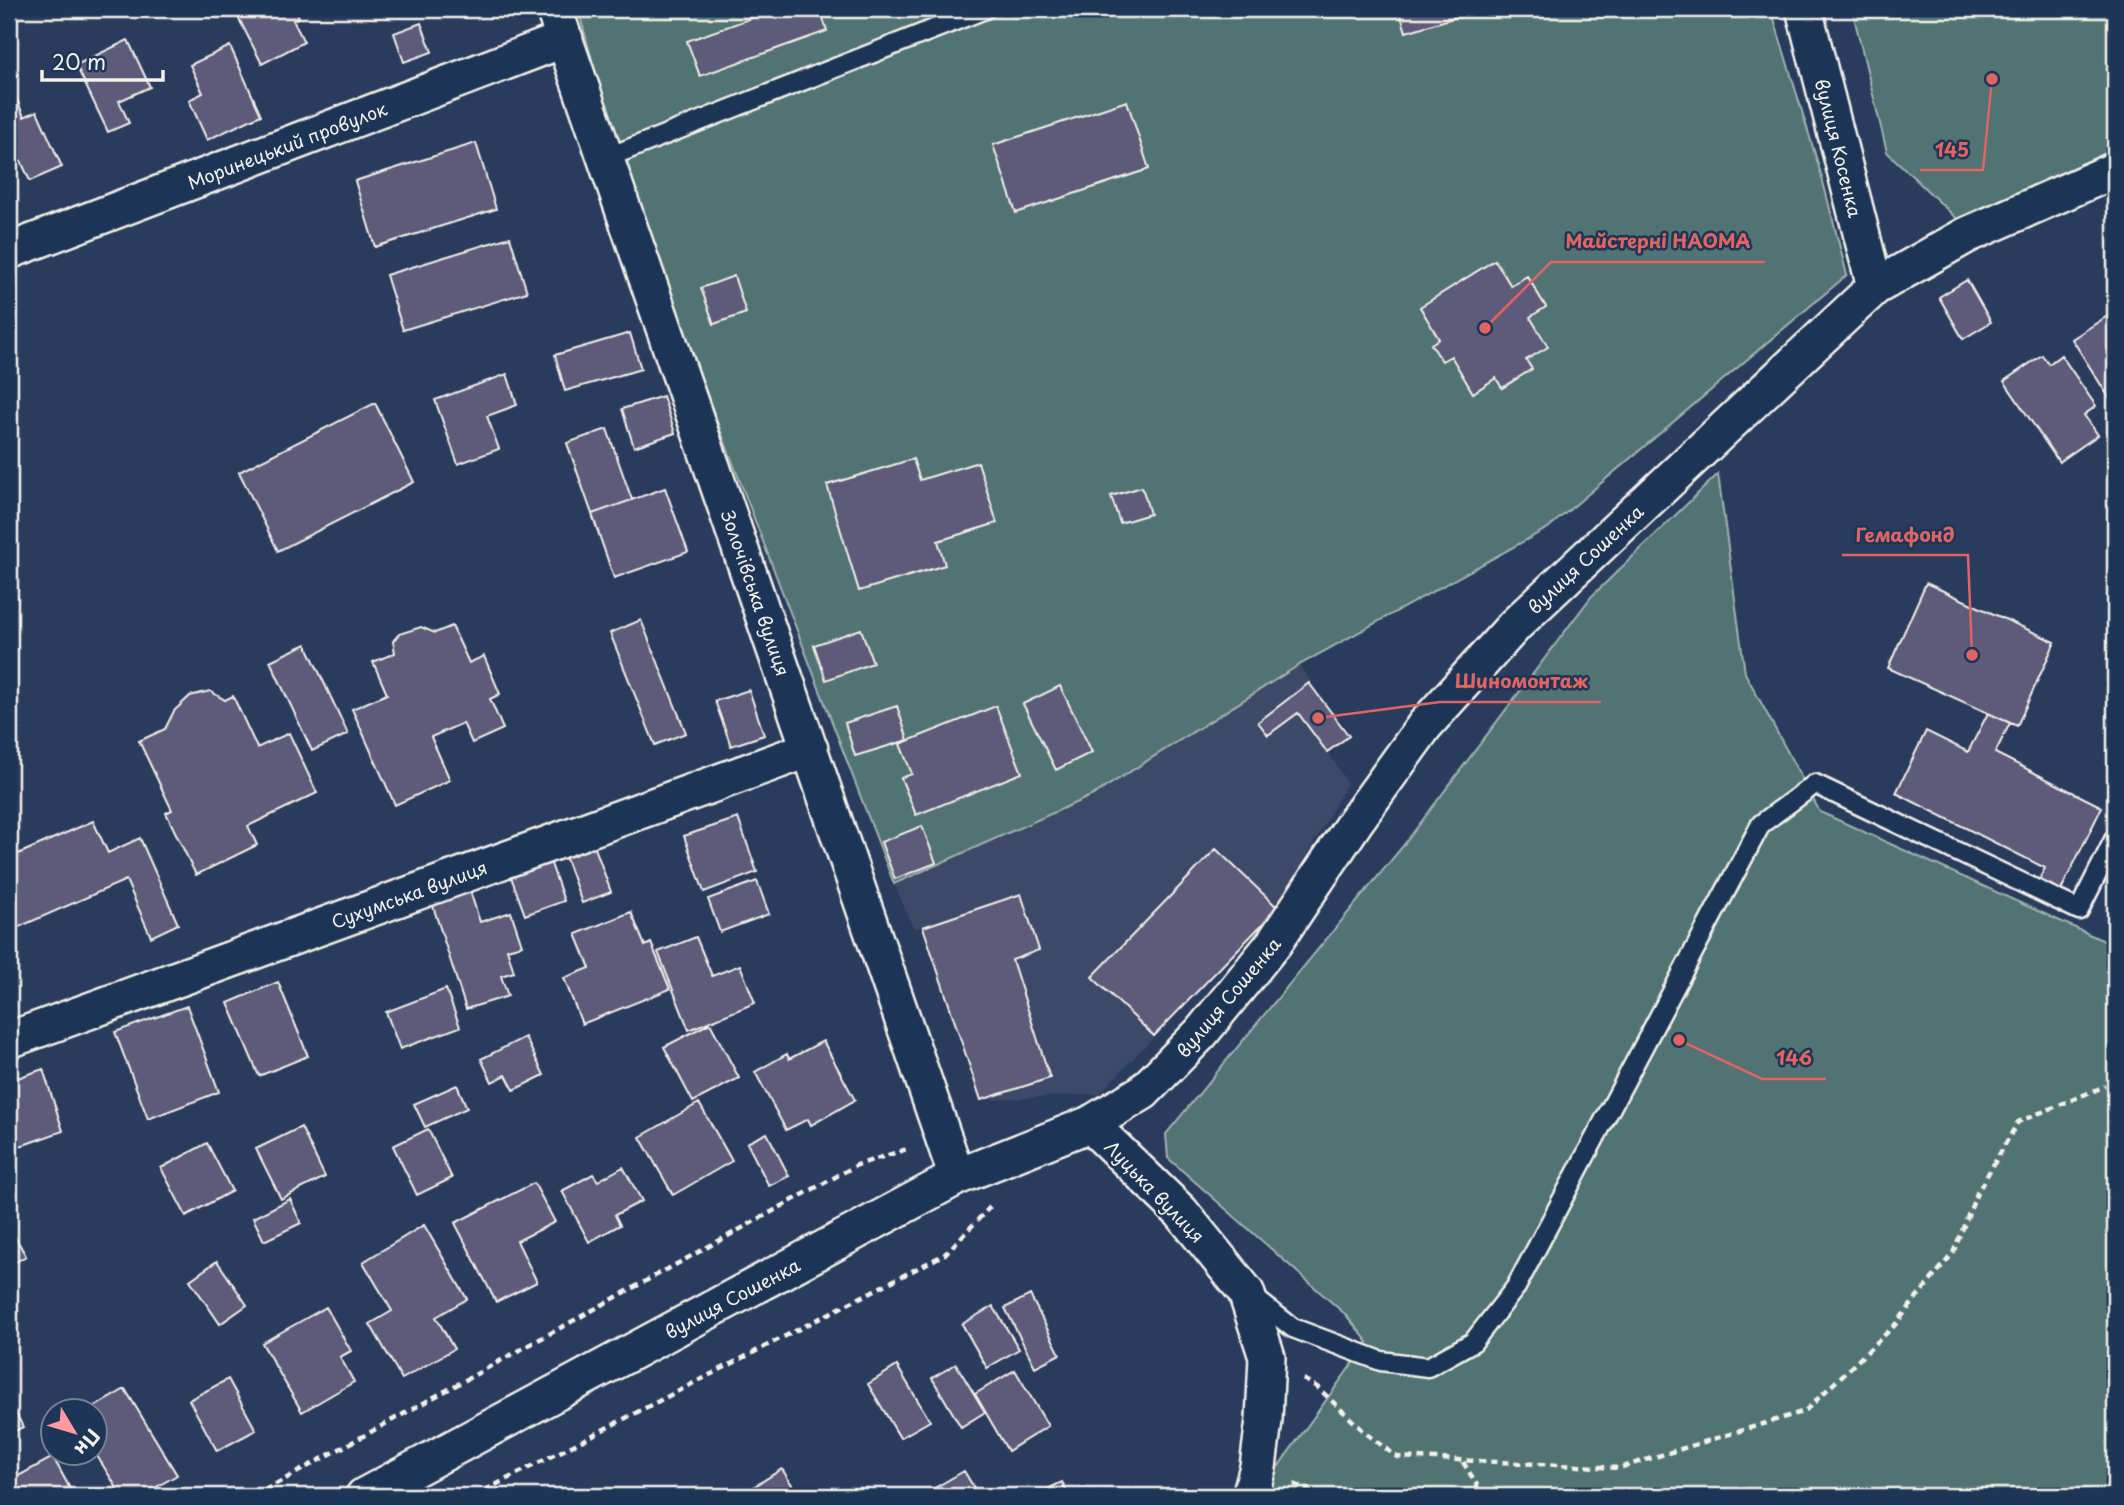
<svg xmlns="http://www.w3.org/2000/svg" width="2124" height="1505" viewBox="0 0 2124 1505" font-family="'Playpen Sans',sans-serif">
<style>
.built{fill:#3d4869}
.green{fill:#517373;stroke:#a2b2ae;stroke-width:2}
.building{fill:#5d5a7a;stroke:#f4f1e8;stroke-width:2}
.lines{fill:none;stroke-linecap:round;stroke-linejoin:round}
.service-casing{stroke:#f4f1e8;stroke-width:23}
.minor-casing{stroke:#f4f1e8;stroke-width:40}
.path{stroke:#f4f1e8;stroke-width:4.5;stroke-dasharray:7 5;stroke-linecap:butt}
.service{stroke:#1d3557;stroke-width:18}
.minor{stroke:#1d3557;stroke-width:35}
.labels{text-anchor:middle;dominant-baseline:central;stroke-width:5;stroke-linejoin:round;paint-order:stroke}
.street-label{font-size:18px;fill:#f4f1e8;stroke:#1d3557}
.leader{fill:none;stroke:#df6462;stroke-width:2.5}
.callout-dot{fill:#df6462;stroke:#1d3557;stroke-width:2.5}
.callout-label{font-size:19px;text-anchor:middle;font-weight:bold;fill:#df6462;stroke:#1d3557;stroke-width:5;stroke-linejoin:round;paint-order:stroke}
</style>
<rect width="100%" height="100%" fill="#2a3c5e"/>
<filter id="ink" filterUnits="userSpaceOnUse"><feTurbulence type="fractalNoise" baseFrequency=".0143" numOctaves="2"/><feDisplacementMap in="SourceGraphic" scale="14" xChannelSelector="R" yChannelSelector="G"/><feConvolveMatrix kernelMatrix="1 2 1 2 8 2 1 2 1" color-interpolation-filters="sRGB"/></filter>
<g filter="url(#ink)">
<!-- built -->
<path class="built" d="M 1299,665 L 1349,736 L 1328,752 L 1347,783 L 1278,908 L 1099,1094 L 981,1100 L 923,927 L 914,928 L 894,884 L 1093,795 Z"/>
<!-- green -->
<path class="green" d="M 578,9 L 1771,9 L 1821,174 L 1847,275 L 1548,528 L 1299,665 L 1093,795 L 894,884 L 627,186 Z
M 1852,9 L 2115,9 L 2115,149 L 1957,219 L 1887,152 Z
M 1718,474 L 1745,673 L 1820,812 L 2115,946 L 2115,1496 L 1257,1496 L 1368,1342 L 1346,1315 L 1168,1158 L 1166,1134 L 1403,846 L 1591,597 Z"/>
<!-- building -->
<path class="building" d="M 234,9 L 295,9 L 299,17 L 293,20 L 304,42 L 262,64 Z
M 777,9 L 820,9 L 827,31 L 700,76 L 687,41 Z
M 1399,9 L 1483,9 L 1406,32 Z
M 421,23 L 432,52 L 404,62 L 394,33 Z
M 128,40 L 150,87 L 119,101 L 129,123 L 108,132 L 76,65 Z
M 230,46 L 261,115 L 207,140 L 189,100 L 203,93 L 190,65 Z
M 15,95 L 24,117 L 37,111 L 62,167 L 30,181 L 21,161 L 9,166 L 9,98 Z
M 1127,101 L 1149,169 L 1016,213 L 993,145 Z
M 476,143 L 496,209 L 375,247 L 355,181 Z
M 510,237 L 527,292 L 403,330 L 386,275 Z
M 1495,260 L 1511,286 L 1527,276 L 1546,307 L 1530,317 L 1548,347 L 1526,360 L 1532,369 L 1502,388 L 1496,378 L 1473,393 L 1451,356 L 1442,361 L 1431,344 L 1439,339 L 1420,307 Z
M 734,276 L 746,313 L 714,324 L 701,288 Z
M 1967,280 L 1991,322 L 1963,339 L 1939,297 Z
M 2115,311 L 2115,407 L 2072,339 Z
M 630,333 L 641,369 L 565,391 L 555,355 Z
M 2042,355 L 2049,364 L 2061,355 L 2096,406 L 2084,415 L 2098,435 L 2059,462 L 2004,381 Z
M 507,374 L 517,405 L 487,416 L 499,449 L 458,464 L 435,400 Z
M 663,396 L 675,433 L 634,447 L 622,409 Z
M 375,403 L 414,482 L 278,551 L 239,472 Z
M 607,429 L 632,500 L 592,514 L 567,443 Z
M 913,459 L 920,480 L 978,462 L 997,523 L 938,541 L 945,565 L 859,591 L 827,485 Z
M 1142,487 L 1150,514 L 1120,523 L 1111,496 Z
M 665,488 L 688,552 L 614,578 L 592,514 Z
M 1926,583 L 2055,642 L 2017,726 L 1888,668 Z
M 641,620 L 686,733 L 655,745 L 610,633 Z
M 452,626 L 469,663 L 484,656 L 500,694 L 490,699 L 503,729 L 472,743 L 463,723 L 431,737 L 450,780 L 395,805 L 352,709 L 387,694 L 373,662 L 395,653 L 393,641 L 399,634 L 421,627 L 435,633 Z
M 861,629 L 873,663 L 826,680 L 814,645 Z
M 306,644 L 348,734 L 312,751 L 270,661 Z
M 1309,683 L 1349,736 L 1327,752 L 1298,713 L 1268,735 L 1258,722 Z
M 1060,686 L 1092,752 L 1056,770 L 1023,704 Z
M 749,690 L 764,735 L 731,746 L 715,701 Z
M 210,691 L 225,700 L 233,696 L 257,748 L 289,733 L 317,793 L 248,826 L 257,845 L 196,875 L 166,813 L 172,810 L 139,741 L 165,729 L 174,711 L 190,696 Z
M 897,706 L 908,740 L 855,756 L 845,723 Z
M 996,706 L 1022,773 L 916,815 L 901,778 L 912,774 L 900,744 Z
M 1988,713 L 2010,723 L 1995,753 L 2102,807 L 2061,890 L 2039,880 L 2045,868 L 1896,793 L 1926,731 L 1968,752 Z
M 738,818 L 757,872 L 704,892 L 684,836 Z
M 93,821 L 108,853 L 140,838 L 178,924 L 151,937 L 126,880 L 12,930 L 9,923 L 9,858 Z
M 922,826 L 936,863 L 895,879 L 881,842 Z
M 594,845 L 611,892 L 582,903 L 565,856 Z
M 1216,849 L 1278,908 L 1154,1036 L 1092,977 Z
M 550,861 L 564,901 L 525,915 L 510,874 Z
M 757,881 L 769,914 L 720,932 L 708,899 Z
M 470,891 L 480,922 L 511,912 L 522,945 L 507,949 L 514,972 L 501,976 L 508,996 L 466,1009 L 432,903 Z
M 1021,894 L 1039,950 L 1012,960 L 1050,1078 L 981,1100 L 923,927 Z
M 631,912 L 645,946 L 651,943 L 670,989 L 582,1024 L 564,978 L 590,968 L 576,934 Z
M 696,937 L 712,976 L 740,965 L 755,1003 L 689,1030 L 658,952 Z
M 278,982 L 308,1056 L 259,1076 L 228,1003 Z
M 446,989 L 460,1027 L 400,1049 L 386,1012 Z
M 187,1006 L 219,1092 L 148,1119 L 115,1032 Z
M 710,1023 L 739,1078 L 693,1102 L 664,1047 Z
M 525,1037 L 544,1075 L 514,1090 L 506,1075 L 492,1082 L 481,1059 Z
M 823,1041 L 855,1100 L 811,1125 L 808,1119 L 786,1130 L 755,1072 L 787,1054 L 789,1059 Z
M 43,1069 L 63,1131 L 9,1150 L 9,1081 Z
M 457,1085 L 467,1108 L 425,1127 L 414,1104 Z
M 699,1103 L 732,1161 L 673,1195 L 640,1137 Z
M 301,1127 L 325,1177 L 281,1199 L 256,1149 Z
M 428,1129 L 452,1178 L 417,1195 L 393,1146 Z
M 767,1133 L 789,1176 L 769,1186 L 747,1143 Z
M 207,1143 L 232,1191 L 186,1216 L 161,1168 Z
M 623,1167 L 642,1201 L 615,1215 L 620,1225 L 589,1242 L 562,1191 L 593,1174 L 598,1181 Z
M 534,1183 L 555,1222 L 517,1241 L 537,1282 L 496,1302 L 455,1223 Z
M 290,1199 L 301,1223 L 264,1241 L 253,1218 Z
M 424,1225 L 467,1299 L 436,1317 L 454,1349 L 402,1379 L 370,1324 L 392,1311 L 363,1262 Z
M 9,1226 L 26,1256 L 9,1266 Z
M 217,1261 L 247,1305 L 220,1324 L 190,1280 Z
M 1030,1295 L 1060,1354 L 1035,1367 L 1005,1308 Z
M 993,1306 L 1019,1349 L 987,1368 L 962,1324 Z
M 326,1307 L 351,1351 L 340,1357 L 354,1382 L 302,1412 L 262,1343 Z
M 956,1364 L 985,1412 L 961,1427 L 932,1378 Z
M 897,1366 L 930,1421 L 900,1438 L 868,1384 Z
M 1015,1370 L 1048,1426 L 1008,1451 L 975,1394 Z
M 228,1379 L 256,1430 L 217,1451 L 189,1400 Z
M 125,1389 L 177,1475 L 141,1496 L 122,1496 L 94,1451 L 94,1410 L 89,1410 Z
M 9,1399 L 23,1427 L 9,1434 Z
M 53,1457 L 74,1496 L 9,1496 L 9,1481 Z
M 782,1469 L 799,1496 L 739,1496 Z
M 964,1471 L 979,1496 L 921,1496 Z
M 1062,1482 L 1069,1496 L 1033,1496 Z"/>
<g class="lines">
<!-- service casing -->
<g class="service-casing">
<path id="service" d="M 606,158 L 985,9
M 1252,1296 L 1293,1328 L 1381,1361 L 1428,1367 L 1473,1342 L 1516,1287 L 1761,824 L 1815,784 L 2079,910 L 2115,838"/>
</g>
<!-- minor casing -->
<g class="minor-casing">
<path id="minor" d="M 554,9 L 957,1177
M 1804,9 L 1875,287
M 9,251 L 565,39
M 9,1040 L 810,749
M 1090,1124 L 1181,1212 L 1246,1292 L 1267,1357 L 1264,1420 L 1258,1467 L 1250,1496
M 364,1496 L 957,1177 L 1090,1124 L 1143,1092 L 1201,1033 L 1274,943 L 1355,822 L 1425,725 L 1515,625 L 1875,287 L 1967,235 L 2115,170"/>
</g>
<!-- path -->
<path class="path" d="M 1303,1379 L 1317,1387 L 1366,1433 L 1397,1457 L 1619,1468 L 1805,1411 L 1894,1326 L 1953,1253 L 1977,1193 L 2018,1122 L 2115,1082
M 1463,1462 L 1477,1485 L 1478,1496
M 1294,1484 L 1321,1496
M 254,1496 L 857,1165 L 907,1149
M 474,1496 L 945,1254 L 992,1205"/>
<!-- service -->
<use href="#service" class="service"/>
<!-- minor -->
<use href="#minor" class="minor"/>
</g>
</g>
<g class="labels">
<!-- street labels -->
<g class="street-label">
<text transform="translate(287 145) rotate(-21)">Моринецький провулок</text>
<text transform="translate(1839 148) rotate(76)">вулиця Косенка</text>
<text transform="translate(1585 559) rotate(-43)">вулиця Сошенка</text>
<text transform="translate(756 593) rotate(71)">Золочівська вулиця</text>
<text transform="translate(409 894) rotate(-20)">Сухумська вулиця</text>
<text transform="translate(1228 997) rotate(-50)">вулиця Сошенка</text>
<text transform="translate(1155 1191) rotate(46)">Луцька вулиця</text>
<text transform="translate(732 1298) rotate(-28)">вулиця Сошенка</text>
</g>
</g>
<!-- callouts -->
<path class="leader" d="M1992 79L1983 170H1920M1485 328L1551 262H1765M1972 655L1968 555H1842M1318 718L1440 702H1601M1679 1040L1762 1079H1826"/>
<g class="callout-dot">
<circle cx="1992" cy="79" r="7"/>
<circle cx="1485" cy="328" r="7"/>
<circle cx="1972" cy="655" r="7"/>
<circle cx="1318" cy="718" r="7"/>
<circle cx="1679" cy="1040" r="7"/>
</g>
<g class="callout-label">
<text x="1952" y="157">145</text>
<text x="1658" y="248">Майстерні НАОМА</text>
<text x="1905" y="542">Гемафонд</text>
<text x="1521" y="688">Шиномонтаж</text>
<text x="1794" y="1065">146</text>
</g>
<!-- margin -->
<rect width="2124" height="1505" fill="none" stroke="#1d3557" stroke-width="35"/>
<rect x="18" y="18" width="2089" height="1470" fill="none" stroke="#f4f1e8" stroke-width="2.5" filter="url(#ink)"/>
<!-- north arrow -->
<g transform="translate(74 1432) rotate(128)"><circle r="33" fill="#1d3557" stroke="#738091" stroke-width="2"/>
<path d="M0-5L12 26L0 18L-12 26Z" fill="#ff9aa2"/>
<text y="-10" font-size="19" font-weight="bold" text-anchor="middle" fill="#f4f1e8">Пн</text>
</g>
<!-- scale -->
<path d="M42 70v10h121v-10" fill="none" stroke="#f4f1e8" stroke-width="3.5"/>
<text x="52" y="70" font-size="21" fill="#f4f1e8" stroke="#1d3557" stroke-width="5" paint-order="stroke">20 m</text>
</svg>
